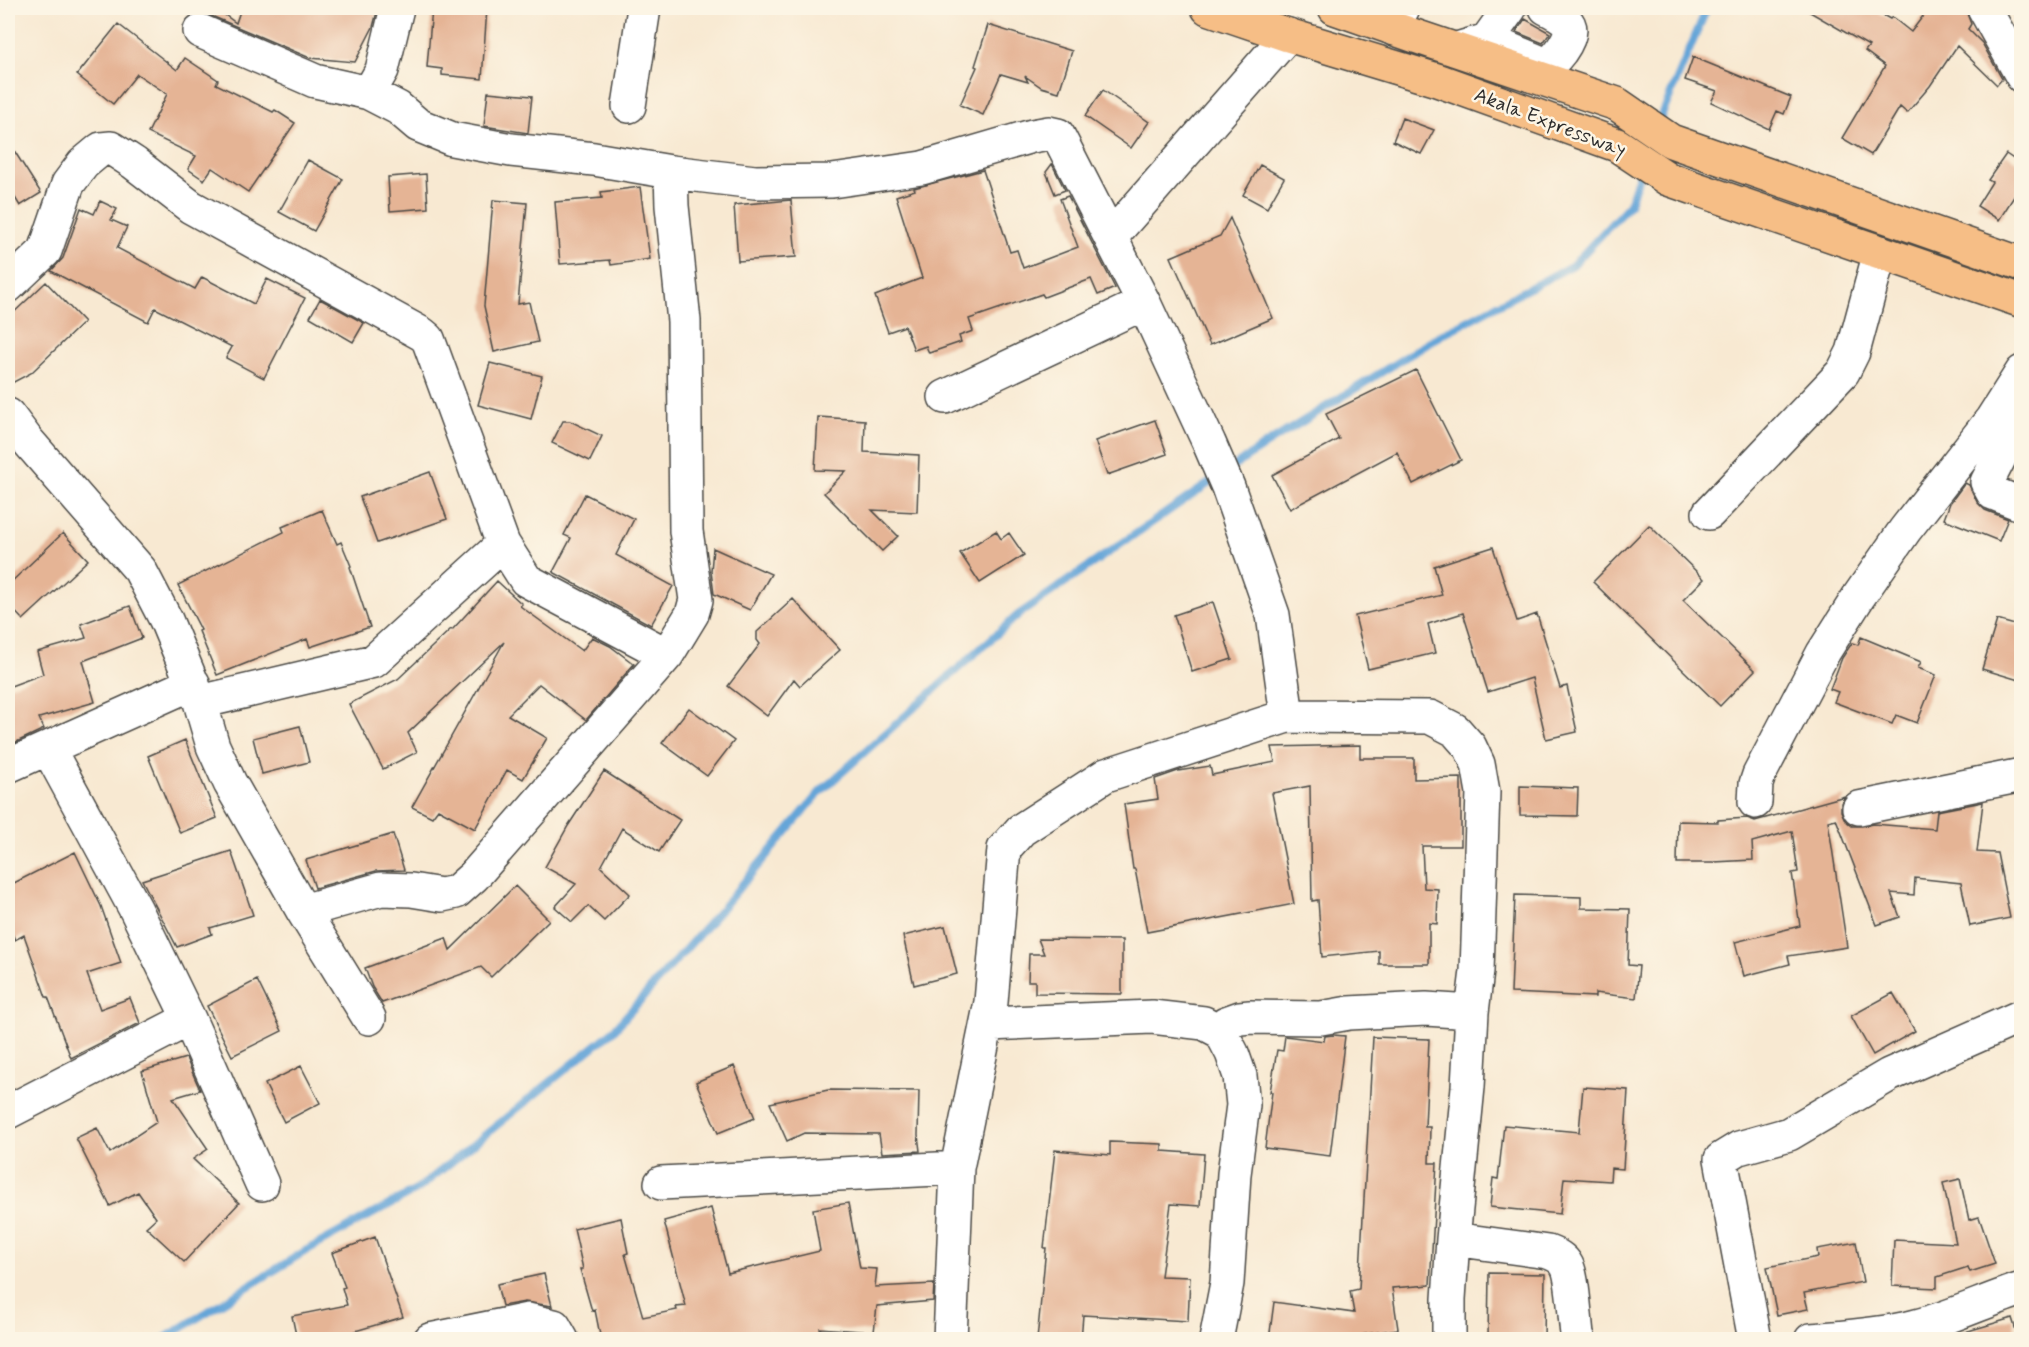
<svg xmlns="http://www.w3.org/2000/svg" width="2029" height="1347" viewBox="0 0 2029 1347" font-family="Mynerve,sans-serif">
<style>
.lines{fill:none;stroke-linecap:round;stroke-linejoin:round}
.stream{stroke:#65a5d8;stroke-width:8}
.building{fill:#e5b495}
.minor-casing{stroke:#4a4844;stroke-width:36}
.major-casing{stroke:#4a4844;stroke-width:36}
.minor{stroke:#fff;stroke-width:33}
.major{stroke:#f6be86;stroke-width:33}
.labels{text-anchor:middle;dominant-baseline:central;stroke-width:5;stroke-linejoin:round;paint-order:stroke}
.street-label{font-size:20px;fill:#2b2b2b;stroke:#fcf5e5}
</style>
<rect width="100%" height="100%" fill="#fcf5e5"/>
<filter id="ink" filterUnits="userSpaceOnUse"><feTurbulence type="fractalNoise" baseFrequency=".0167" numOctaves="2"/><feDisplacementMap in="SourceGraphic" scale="12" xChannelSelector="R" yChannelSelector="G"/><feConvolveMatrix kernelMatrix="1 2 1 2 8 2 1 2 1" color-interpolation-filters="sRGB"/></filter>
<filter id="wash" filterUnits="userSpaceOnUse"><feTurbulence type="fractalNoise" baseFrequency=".008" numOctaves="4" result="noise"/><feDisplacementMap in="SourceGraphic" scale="24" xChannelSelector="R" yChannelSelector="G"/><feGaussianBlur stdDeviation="1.35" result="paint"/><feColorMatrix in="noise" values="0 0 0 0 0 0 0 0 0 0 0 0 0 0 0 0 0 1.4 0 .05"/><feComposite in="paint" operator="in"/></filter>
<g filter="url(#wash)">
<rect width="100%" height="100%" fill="#f8e9d2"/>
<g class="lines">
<!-- stream -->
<path class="stream" d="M 1659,122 L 1707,8
M 1230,469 L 1268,443 L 1441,335 L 1573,265 L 1629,205 L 1641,170
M 162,1340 L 307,1250 L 418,1189 L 612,1032 L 718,913 L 820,792 L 1018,615 L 1215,479"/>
</g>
<g id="blocks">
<!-- building -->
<path class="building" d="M 184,8 L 215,8 L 236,23 L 241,8 L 378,8 L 373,27 L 355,62 L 310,58 L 207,14 L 198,12 L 193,14 Z
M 432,8 L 487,8 L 482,79 L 442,75 L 442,69 L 427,67 Z
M 1803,8 L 1870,8 L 1890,19 L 1892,17 L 1911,32 L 1929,8 L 1962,8 L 1966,11 L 1971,24 L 1968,29 L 1982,43 L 2002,79 L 1997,85 L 1957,46 L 1930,86 L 1907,113 L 1900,107 L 1871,155 L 1842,138 L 1885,66 L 1865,51 L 1869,46 Z
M 1525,19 L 1550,33 L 1543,43 L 1516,32 Z
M 118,24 L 177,70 L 185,58 L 218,80 L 216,84 L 273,112 L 275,110 L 295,123 L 248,192 L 212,168 L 204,180 L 188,169 L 196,156 L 148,133 L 167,94 L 137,74 L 113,104 L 77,75 Z
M 988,25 L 1072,51 L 1059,92 L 1041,87 L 1025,76 L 1028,82 L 1001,74 L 983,115 L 960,105 L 977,67 L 975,66 Z
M 1693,57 L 1791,97 L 1784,114 L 1777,111 L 1769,129 L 1711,102 L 1717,91 L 1685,80 Z
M 1103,90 L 1149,122 L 1131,148 L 1085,116 Z
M 488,92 L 532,96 L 528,133 L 484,126 Z
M 1402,118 L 1434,130 L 1421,154 L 1393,141 Z
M 8,141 L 41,193 L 20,206 L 8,186 Z
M 2006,154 L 2022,165 L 2022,184 L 1999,220 L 1977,206 L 1992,182 L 1988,180 Z
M 308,160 L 343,179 L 314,231 L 279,212 Z
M 1052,164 L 1065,190 L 1055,194 L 1046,172 Z
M 1260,165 L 1284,178 L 1267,208 L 1243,195 Z
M 983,170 L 1010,252 L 1017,250 L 1023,268 L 1078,247 L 1060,199 L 1068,196 L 1115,288 L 1098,295 L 1091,279 L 1044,297 L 1042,294 L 969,319 L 973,331 L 959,336 L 961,342 L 929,353 L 926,346 L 914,350 L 905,326 L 888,332 L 875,296 L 922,278 L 896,196 L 915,190 L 914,188 Z
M 426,174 L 428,208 L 390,211 L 388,177 Z
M 640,187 L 650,259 L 611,265 L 610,260 L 560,264 L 555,202 L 602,198 L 601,192 Z
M 493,200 L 527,203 L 518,304 L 529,302 L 538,342 L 494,352 L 484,306 Z
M 791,200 L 796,257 L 738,261 L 734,205 Z
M 100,201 L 117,209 L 111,220 L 127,227 L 117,248 L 195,289 L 202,277 L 254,304 L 267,279 L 305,298 L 264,378 L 226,358 L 232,347 L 155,308 L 148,322 L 51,271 L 63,258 L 81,208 L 94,214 Z
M 1230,218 L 1273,318 L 1210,345 L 1171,257 L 1220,236 Z
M 46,282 L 84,322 L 31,373 L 8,385 L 8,318 Z
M 320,299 L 364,323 L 353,342 L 310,317 Z
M 490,363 L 542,376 L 531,419 L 478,405 Z
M 1416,370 L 1461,460 L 1413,484 L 1397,452 L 1290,509 L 1272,475 L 1339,439 L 1326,414 Z
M 818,417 L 865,420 L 864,452 L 919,455 L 917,512 L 872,510 L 898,536 L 882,551 L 824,493 L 846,471 L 815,470 Z
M 1155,420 L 1167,454 L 1107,475 L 1095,441 Z
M 563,421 L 570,421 L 602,436 L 590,461 L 552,443 Z
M 430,472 L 447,519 L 377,543 L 360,497 Z
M 1965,483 L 1969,485 L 1977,502 L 1985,510 L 2008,519 L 1999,541 L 1944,519 L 1950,503 Z
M 585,494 L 634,519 L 616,555 L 673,586 L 651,625 L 553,572 L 571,538 L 564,535 Z
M 322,510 L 337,544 L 341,542 L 351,566 L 350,567 L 370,627 L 310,647 L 307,639 L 217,675 L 199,631 L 201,630 L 178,585 L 284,532 L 282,527 Z
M 1649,525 L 1704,579 L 1683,600 L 1755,670 L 1720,706 L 1593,582 Z
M 996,531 L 1001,539 L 1009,533 L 1024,555 L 980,583 L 960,553 Z
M 63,533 L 88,560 L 23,620 L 8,604 L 8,585 Z
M 1493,547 L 1517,621 L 1537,614 L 1560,688 L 1567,686 L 1577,732 L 1546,739 L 1532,678 L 1488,692 L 1463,613 L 1428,624 L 1435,653 L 1368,669 L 1355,616 L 1442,595 L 1434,566 Z
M 713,548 L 771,574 L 750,610 L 714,594 L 711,571 Z
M 497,581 L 522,604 L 520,606 L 582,651 L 592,637 L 610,646 L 634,664 L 586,720 L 539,684 L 508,715 L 547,738 L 523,779 L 507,770 L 475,829 L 438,809 L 432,817 L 412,807 L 504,642 L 408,733 L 417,752 L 383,769 L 349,704 L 398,679 L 451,629 L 452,630 Z
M 793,599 L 840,650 L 800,686 L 794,679 L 767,716 L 728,686 L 760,644 L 757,640 L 757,632 Z
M 1213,602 L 1232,659 L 1192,672 L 1174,615 Z
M 130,606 L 142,638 L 83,661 L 95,702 L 39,718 L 44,729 L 8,746 L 8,687 L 43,674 L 37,652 L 86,638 L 81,624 Z
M 1997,620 L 2022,627 L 2022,681 L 1982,669 Z
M 1861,637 L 1921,662 L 1918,668 L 1936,675 L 1917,723 L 1896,715 L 1892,724 L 1834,702 L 1838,692 L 1830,689 L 1842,658 L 1852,643 L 1858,645 Z
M 689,708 L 734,741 L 707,776 L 662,743 Z
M 300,726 L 309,762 L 262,774 L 253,738 Z
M 185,740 L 217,818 L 180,833 L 148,756 Z
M 1360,745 L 1360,758 L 1414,758 L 1414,779 L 1461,778 L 1461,846 L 1422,846 L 1424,888 L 1438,889 L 1437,924 L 1429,923 L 1429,964 L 1379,964 L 1379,951 L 1322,957 L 1318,900 L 1312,901 L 1310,786 L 1272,793 L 1294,904 L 1147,932 L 1135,869 L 1133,869 L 1124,804 L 1158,799 L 1155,779 L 1178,771 L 1210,766 L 1212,775 L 1275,762 L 1272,747 Z
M 604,771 L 680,820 L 659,852 L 622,828 L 601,867 L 630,894 L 604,921 L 588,906 L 572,922 L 555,907 L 576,884 L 545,867 L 568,826 Z
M 1520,786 L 1578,788 L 1577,816 L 1520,815 Z
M 1845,796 L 1841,803 L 1841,811 L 1845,820 L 1852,826 L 1862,826 L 1873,824 L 1935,829 L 1937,811 L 1983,802 L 1977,852 L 1997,853 L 2010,918 L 1970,926 L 1961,883 L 1915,878 L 1914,895 L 1891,893 L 1900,917 L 1877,925 L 1836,819 L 1828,821 L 1847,947 L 1788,956 L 1790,964 L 1744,976 L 1735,942 L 1800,926 L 1792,873 L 1798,872 L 1792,831 L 1752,842 L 1753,860 L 1714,862 L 1714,863 L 1677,863 L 1678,821 L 1718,822 L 1718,820 L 1747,818 L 1755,821 Z
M 393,834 L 404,870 L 376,871 L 315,888 L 306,860 Z
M 231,851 L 253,915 L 210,928 L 212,934 L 177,947 L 142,880 Z
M 75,852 L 101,906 L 121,963 L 87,974 L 100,1009 L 130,998 L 140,1023 L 71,1058 L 48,997 L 46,997 L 24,935 L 15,940 L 8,924 L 8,886 Z
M 515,886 L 549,920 L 491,977 L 481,967 L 382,1003 L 372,987 L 365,968 L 446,938 L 450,950 Z
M 1515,895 L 1581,897 L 1581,908 L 1630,909 L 1628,965 L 1639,966 L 1636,998 L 1595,993 L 1595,997 L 1511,993 Z
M 945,926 L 957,974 L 914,985 L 903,936 Z
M 1038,939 L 1122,940 L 1122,994 L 1035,993 L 1035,981 L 1028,981 L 1029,954 L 1044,954 Z
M 257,980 L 282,1031 L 232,1056 L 207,1006 Z
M 1893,993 L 1915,1031 L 1873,1055 L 1851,1016 Z
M 1333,1035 L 1345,1036 L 1330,1156 L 1265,1148 L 1272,1092 L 1270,1092 L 1277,1050 L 1283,1051 L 1285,1036 L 1324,1041 L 1325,1036 Z
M 1373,1037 L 1429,1039 L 1425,1127 L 1430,1127 L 1429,1163 L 1437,1163 L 1430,1285 L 1392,1288 L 1398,1329 L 1361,1335 L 1361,1340 L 1269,1340 L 1274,1302 L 1354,1313 L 1350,1291 L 1359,1289 Z
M 186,1058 L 200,1090 L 173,1098 L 208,1149 L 193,1159 L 239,1203 L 184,1262 L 146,1227 L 156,1218 L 138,1192 L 110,1206 L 76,1138 L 97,1128 L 110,1153 L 157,1122 L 142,1071 Z
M 301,1066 L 320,1103 L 284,1122 L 265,1084 Z
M 734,1066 L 755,1118 L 718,1133 L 696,1082 Z
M 1583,1087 L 1628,1090 L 1623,1169 L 1611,1168 L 1610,1181 L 1564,1178 L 1560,1214 L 1490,1207 L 1493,1178 L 1498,1179 L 1504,1125 L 1579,1132 Z
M 828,1090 L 919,1091 L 918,1135 L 920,1151 L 882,1153 L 879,1134 L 804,1133 L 787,1141 L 770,1103 Z
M 1110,1142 L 1162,1144 L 1162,1151 L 1204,1154 L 1200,1206 L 1171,1204 L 1161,1276 L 1190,1277 L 1188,1321 L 1083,1315 L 1081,1340 L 1037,1340 L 1046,1248 L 1044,1248 L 1055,1150 L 1110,1155 Z
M 1960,1179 L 1969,1220 L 1979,1217 L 1995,1264 L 1970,1272 L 1968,1267 L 1937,1277 L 1937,1288 L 1892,1286 L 1894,1240 L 1956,1243 L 1943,1183 Z
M 848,1203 L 860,1268 L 877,1269 L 875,1287 L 934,1284 L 933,1301 L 877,1306 L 874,1332 L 820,1328 L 822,1337 L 805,1340 L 601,1340 L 595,1310 L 592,1311 L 580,1269 L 583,1269 L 574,1229 L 621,1218 L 628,1253 L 625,1254 L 643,1317 L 677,1310 L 676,1307 L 686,1306 L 664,1221 L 711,1208 L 728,1273 L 820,1251 L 813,1209 Z
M 375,1237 L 403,1317 L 338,1336 L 338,1340 L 297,1340 L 292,1316 L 347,1305 L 342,1288 L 345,1287 L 332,1253 Z
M 1856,1242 L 1863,1282 L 1804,1293 L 1808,1309 L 1777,1315 L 1767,1267 L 1818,1257 L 1817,1249 Z
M 1489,1273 L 1545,1274 L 1544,1340 L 1488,1340 Z
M 544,1274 L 552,1306 L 525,1302 L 502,1306 L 497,1284 Z
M 2012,1318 L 2019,1340 L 1959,1340 L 1958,1334 Z"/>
</g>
</g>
<g filter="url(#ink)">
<use href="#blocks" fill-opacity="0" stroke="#4a4844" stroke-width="1.5"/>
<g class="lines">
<!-- minor casing -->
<g class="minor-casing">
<path id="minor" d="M 1984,8 L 2022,76
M 1392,28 L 1403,8
M 200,31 L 315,81 L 369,93 L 398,108 L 418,125 L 452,139 L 511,150 L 594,159 L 671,172 L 755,182 L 832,181 L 922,168 L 1032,136 L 1049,133 L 1058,135 L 1144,303 L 1209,443 L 1228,487 L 1273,615 L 1287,716
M 1487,40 L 1549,66
M 1457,49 L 1487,40 L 1510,8
M 1531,75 C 1547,67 1550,65 1561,51 C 1578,27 1570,20 1546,8
M 369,93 L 382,70 L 397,8
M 629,106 L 644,8
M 1111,237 L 1288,35
M 8,286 L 45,251 L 68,184 L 83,164 L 101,149 L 111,148 L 134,163 L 191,207 L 422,334 L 428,339 L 503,544 L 526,580 L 667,655
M 945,397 L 1144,303
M 2022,414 L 1987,482 L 1993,493 L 2018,503 L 2022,502
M 8,415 L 26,439 L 140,570 L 166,620 L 200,702 L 213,746 L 230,783 L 303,911 L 369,1018
M 1709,513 L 1843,372 L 1853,352 L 1880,252
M 200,702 L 374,661 L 503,544
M 48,748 L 136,910 L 189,1019 L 262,1184
M 8,766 L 193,683
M 1755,802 L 1756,784 L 1759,775 L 1823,653 L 1859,596 L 1905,530 L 1992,419 L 2022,372
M 1859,808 L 2022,775
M 303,911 L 381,889 L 411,890 L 442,895 L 456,892 L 474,876 L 667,655 L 692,614 L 696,600 L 686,531 L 684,321 L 672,206 L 671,172
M 988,1024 L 1152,1017 L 1204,1023 L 1221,1032 L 1232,1053 L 1240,1076 L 1243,1105 L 1234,1174 L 1227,1283 L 1216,1340
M 1221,1032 L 1226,1023 L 1240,1018 L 1250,1017 L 1321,1018 L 1349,1013 L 1426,1009 L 1472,1012
M 8,1112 L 189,1019
M 661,1183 L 957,1168
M 1453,1239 L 1548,1252 C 1556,1255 1563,1258 1567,1266 C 1573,1278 1575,1319 1577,1334 L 1579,1340
M 430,1340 L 528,1320 L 554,1326 L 562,1340
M 950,1340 L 957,1168 L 991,1002 L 1004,849 L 1021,830 L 1106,775 L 1287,716 L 1430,717 L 1455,730 L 1470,747 L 1478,764 L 1483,792 L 1477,971 L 1472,1012 L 1468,1087 L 1453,1239 L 1449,1299 L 1449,1340
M 1755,1340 L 1721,1159 L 1739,1148 L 1789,1134 L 1889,1075 L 2022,1016
M 1811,1340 C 1843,1337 1876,1335 1908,1328 C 1947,1320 1984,1301 2022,1289"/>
</g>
<!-- major casing -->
<g class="major-casing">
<path id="major" d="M 1208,8 L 1288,35 L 1437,80 L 1617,145 L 1668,179 L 2022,301
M 1335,8 L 1418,37 L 1617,104 L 1671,141 L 2022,264"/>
</g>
<!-- minor -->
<use href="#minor" class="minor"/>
<!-- major -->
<use href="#major" class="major"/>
</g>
</g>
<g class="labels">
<!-- street labels -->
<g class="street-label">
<text transform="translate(1550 123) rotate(21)">Akala Expressway</text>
</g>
</g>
<!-- margin -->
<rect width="2029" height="1347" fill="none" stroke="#fcf5e5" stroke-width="30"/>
</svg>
